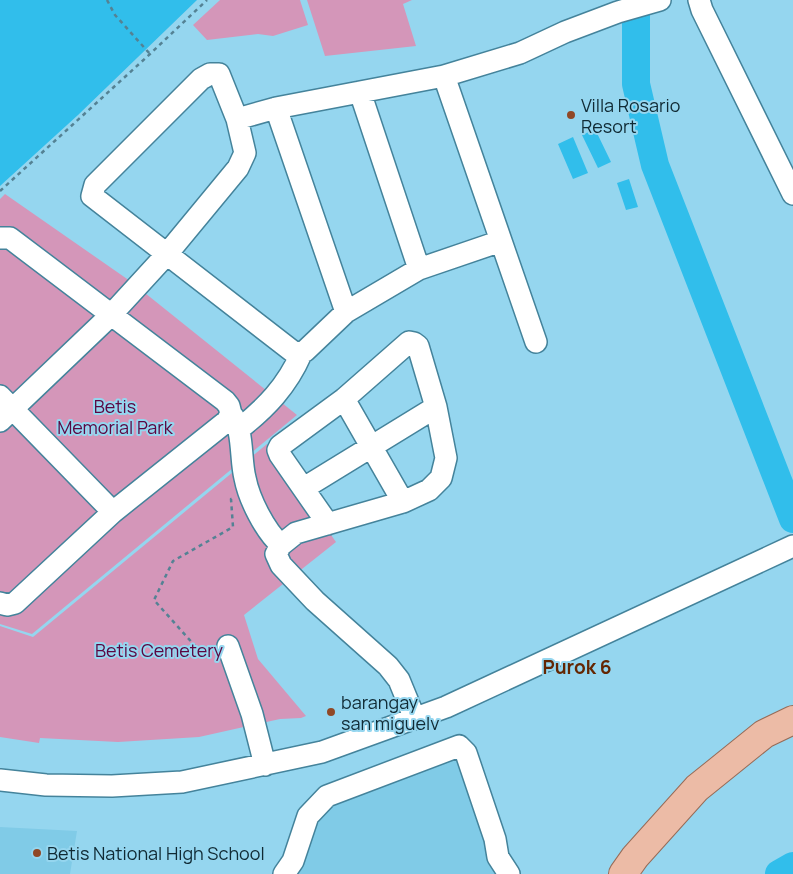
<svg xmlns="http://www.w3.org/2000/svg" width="793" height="874" viewBox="0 0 793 874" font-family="Manrope,sans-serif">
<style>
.built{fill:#80cbe7}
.green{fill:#d496b9}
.water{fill:#31beeb}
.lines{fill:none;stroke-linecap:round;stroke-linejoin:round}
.river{stroke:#31beeb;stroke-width:28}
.minor-casing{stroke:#44839b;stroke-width:24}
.major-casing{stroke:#976b57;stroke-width:30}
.path{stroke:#548294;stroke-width:2.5;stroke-dasharray:4 4;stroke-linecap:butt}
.minor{stroke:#fff;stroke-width:21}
.major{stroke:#ecbba6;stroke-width:28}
.poi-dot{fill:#904826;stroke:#95d6ef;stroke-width:2}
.labels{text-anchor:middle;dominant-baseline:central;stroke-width:4;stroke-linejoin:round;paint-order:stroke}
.poi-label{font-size:18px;fill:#102a34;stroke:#95d6ef;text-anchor:start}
.park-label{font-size:18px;fill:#5b0641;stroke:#95d6ef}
.neighbourhood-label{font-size:19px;font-weight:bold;fill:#642602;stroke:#95d6ef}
</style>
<rect width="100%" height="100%" fill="#95d6ef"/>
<!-- built -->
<path class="built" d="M 466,740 L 503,860 L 517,874 L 279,874 L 316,797 Z
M 0,827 L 77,831 L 70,874 L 0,874 Z"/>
<!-- green -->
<path class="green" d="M 220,0 L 300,0 L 308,25 L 273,36 L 258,34 L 207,40 L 193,25 Z
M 307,0 L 412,0 L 403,4 L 416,46 L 325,56 Z
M 5,194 L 130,281 L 297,415 L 32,634 L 0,624 L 0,199 Z
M 267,444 L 336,542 L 244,615 L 258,659 L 306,716 L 301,718 L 280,719 L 199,737 L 118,742 L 40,738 L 39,743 L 0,737 L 0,626 L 33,637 Z"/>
<!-- water -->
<path class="water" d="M 0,0 L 197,0 L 78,115 L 0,186 Z
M 595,129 L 611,162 L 598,168 L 582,135 Z
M 573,137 L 588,173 L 573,179 L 558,144 Z
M 629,179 L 638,207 L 626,210 L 617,183 Z"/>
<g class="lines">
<!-- river -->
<path class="river" d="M 636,0 L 636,84 L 655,165 L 793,519
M 779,874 L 793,866"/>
<!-- minor casing -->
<g class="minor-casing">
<path id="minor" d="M 699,0 L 702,10 L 793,194
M 444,76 L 536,342
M 360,92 L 419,269
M 276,108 L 346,312
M 237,119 L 276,108 L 444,76 L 520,53 L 565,32 L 618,12 L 660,0
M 0,238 L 10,238 L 225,401 L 229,406 L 231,414 L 227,421 L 113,512 L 15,603 L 7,605 L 0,603
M 0,396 L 113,512
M 344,399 L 403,502
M 231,414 C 244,428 240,459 245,478 C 249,499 265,531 281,545
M 0,421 L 111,315 L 167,254 L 238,168 L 245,153 L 237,119 L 219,74 L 210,74 L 201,79 L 95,185 L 92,196 L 296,354 L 305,351 L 346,312 L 419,269 L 501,241
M 239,429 C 266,408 287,386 301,354
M 304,488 L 436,407
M 328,524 L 280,455 L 278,450 L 280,446 L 344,399 L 409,342 L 414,343 L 418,346 L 436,407 L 446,458 L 441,478 L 429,490 L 403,502 L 296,533 L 281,545 L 276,554 L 281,565 L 315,601 L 388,666 L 399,680 L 415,719
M 228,646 L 252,714 L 265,765
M 0,780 L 46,785 L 112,786 L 182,782 L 322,752 L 446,707 L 793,546
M 284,874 L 293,861 L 308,816 L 327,796 L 459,746 L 466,753 L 495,839 L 498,857 L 509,874"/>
</g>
<!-- major casing -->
<g class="major-casing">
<path id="major" d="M 623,874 L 635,857 L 697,788 L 764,734 L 793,720"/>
</g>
<!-- path -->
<path class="path" d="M 107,0 L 115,15 L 150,54
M 0,191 L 150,54 L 207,0
M 196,647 L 154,600 L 173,561 L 233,527 L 231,499 L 233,499"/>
<!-- minor -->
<use href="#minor" class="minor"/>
<!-- major -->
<use href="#major" class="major"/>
</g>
<!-- markers -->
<g class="poi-dot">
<circle cx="571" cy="115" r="5"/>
<circle cx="331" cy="712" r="5"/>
<circle cx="37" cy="853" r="5"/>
</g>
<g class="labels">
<!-- poi labels -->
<g class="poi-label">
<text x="581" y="105">Villa Rosario<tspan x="581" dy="21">Resort</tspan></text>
<text x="341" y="702">barangay<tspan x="341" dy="21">san miguelv</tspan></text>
<text x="47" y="853">Betis National High School</text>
</g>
<!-- park labels -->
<g class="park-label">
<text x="115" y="406">Betis<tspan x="115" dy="21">Memorial Park</tspan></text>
<text x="159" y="650">Betis Cemetery</text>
</g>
<!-- neighbourhood labels -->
<g class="neighbourhood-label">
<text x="577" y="667">Purok 6</text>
</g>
</g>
</svg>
